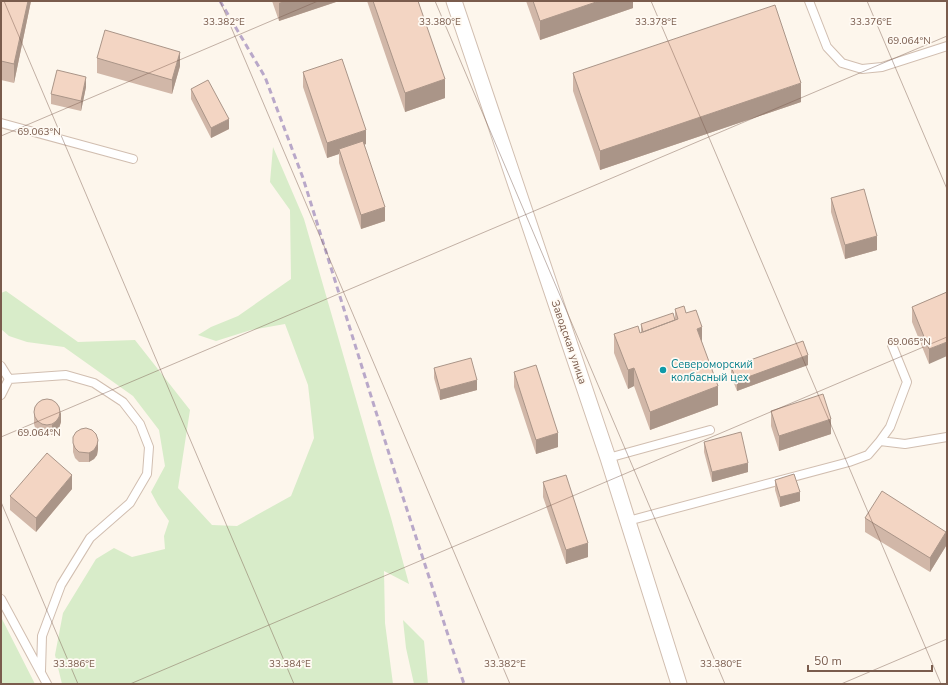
<svg xmlns="http://www.w3.org/2000/svg" width="948" height="685" viewBox="0 0 948 685" font-family="'Nunito Sans',sans-serif">
<style>
.green{fill:#d8ecc9}
.lines{fill:none;stroke-linecap:round;stroke-linejoin:round}
.lane-casing{stroke:#d1beb0;stroke-width:10}
.street-casing{stroke:#d1beb0;stroke-width:17}
.lane{stroke:#fff;stroke-width:8}
.street{stroke:#fff;stroke-width:15}
.rail{stroke:#b9a8c9;stroke-width:3;stroke-dasharray:6 4;stroke-linecap:butt}
.wall{fill:#d1b7a8}
.shaded-wall{fill:#aa9588}
.building{fill:#f3d5c3;stroke:#aa9588}
.ticks{fill:none;stroke:#7a5c4d;stroke-width:1;stroke-opacity:0.45}
.culture-dot{fill:#0f9aa8;stroke:#fffaf3;stroke-width:1.5}
.labels{text-anchor:middle;dominant-baseline:central;stroke-width:3.5;stroke-linejoin:round;paint-order:stroke}
.street-label{font-size:11px;fill:#7a5c4d;stroke:#fffaf3}
.culture-label{font-size:11px;fill:#0d838f;stroke:#fffaf3;text-anchor:start}
.ticks-label{font-size:10px;text-anchor:middle;fill:#7a5c4d;stroke:#fffaf3;stroke-width:3.5;stroke-linejoin:round;paint-order:stroke}
</style>
<rect width="100%" height="100%" fill="#fdf6ec"/>
<!-- green -->
<path class="green" d="M 273,147 L 304,219 L 375,465 L 391,518 L 409,584 L 384,571 L 385,623 L 393,684 L 62,684 L 55,655 L 63,613 L 96,559 L 114,548 L 132,557 L 165,549 L 164,536 L 169,521 L 158,505 L 151,492 L 165,466 L 159,430 L 133,396 L 64,347 L 27,342 L 9,336 L 1,329 L 1,293 L 6,291 L 78,342 L 135,340 L 190,410 L 178,488 L 212,525 L 237,526 L 291,496 L 314,438 L 308,385 L 285,324 L 251,330 L 216,341 L 198,335 L 211,327 L 238,316 L 291,279 L 290,210 L 270,182 Z
M 1,617 L 35,684 L 1,684 Z
M 403,620 L 424,641 L 428,684 L 414,684 L 406,648 Z"/>
<g class="lines">
<!-- lane casing -->
<g class="lane-casing">
<path id="lane" d="M 809,1 L 827,47 L 842,63 L 862,69 L 882,67 L 947,46
M 1,123 L 133,159
M 1,366 L 9,379 L 1,395
M 9,379 L 66,375 L 94,383 L 123,402 L 140,424 L 149,447 L 147,474 L 130,503 L 90,538 L 61,585 L 42,636 L 41,671
M 880,441 L 890,427 L 907,382 L 892,345
M 608,458 L 710,430
M 628,521 L 849,462 L 868,455 L 880,441 L 905,444 L 947,437
M 1,599 L 47,684"/>
</g>
<!-- street casing -->
<g class="street-casing">
<path id="street" d="M 454,1 L 608,458 L 679,684"/>
</g>
<!-- lane -->
<use href="#lane" class="lane"/>
<!-- street -->
<use href="#street" class="street"/>
<!-- rail -->
<path class="rail" d="M 220,1 L 265,77 L 303,178 L 396,476 L 464,684"/>
</g>
<!-- wall -->
<path class="wall" d="M 1,1 L 31,1 L 14,83 L 1,80 Z
M 272,1 L 339,1 L 279,21 Z
M 367,1 L 418,1 L 445,98 L 405,112 Z
M 526,1 L 633,1 L 633,8 L 540,40 Z
M 97,58 L 180,66 L 172,94 L 97,73 Z
M 303,72 L 366,144 L 364,145 L 385,221 L 361,229 L 339,163 L 339,154 L 327,158 L 303,87 Z
M 573,73 L 801,102 L 600,170 L 573,91 Z
M 86,87 L 81,111 L 51,104 L 51,94 Z
M 191,89 L 229,129 L 211,138 L 191,99 Z
M 831,198 L 877,250 L 845,259 L 831,212 Z
M 947,292 L 929,364 L 912,322 L 912,307 Z
M 675,309 L 686,313 L 702,342 L 718,405 L 650,430 L 634,386 L 628,389 L 614,353 L 614,334 L 641,333 L 641,324 L 675,318 Z
M 808,365 L 737,391 L 731,376 L 731,367 Z
M 434,368 L 477,390 L 440,400 L 434,378 Z
M 514,372 L 558,447 L 536,454 L 514,387 Z
M 771,411 L 831,434 L 779,451 L 771,426 Z
M 34,414 L 61,422 L 59,428 L 56,432 L 52,435 L 42,435 L 36,431 L 34,424 Z
M 704,442 L 748,472 L 712,482 L 704,452 Z
M 73,443 L 98,449 L 97,455 L 94,459 L 89,462 L 79,462 L 75,458 L 73,452 Z
M 775,480 L 800,501 L 780,507 L 775,490 Z
M 543,482 L 588,557 L 566,564 L 543,497 Z
M 72,489 L 36,532 L 10,510 L 10,496 Z
M 865,518 L 946,546 L 930,572 L 865,532 Z"/>
<!-- shaded-wall -->
<path class="shaded-wall" d="M 28,1 L 31,1 L 14,83 L 14,64 Z
M 284,1 L 339,1 L 279,21 L 279,3 Z
M 599,1 L 633,1 L 633,8 L 540,40 L 540,21 Z
M 180,52 L 180,66 L 172,94 L 172,80 Z
M 86,77 L 86,87 L 81,111 L 81,101 Z
M 445,79 L 445,98 L 405,112 L 405,93 Z
M 801,83 L 801,102 L 600,170 L 600,151 Z
M 229,119 L 229,129 L 211,138 L 211,128 Z
M 366,130 L 366,144 L 340,153 L 339,149 L 339,154 L 327,158 L 327,143 Z
M 385,207 L 385,221 L 361,229 L 361,215 Z
M 877,236 L 877,250 L 845,259 L 845,245 Z
M 702,327 L 702,345 L 697,329 Z
M 947,342 L 947,356 L 929,364 L 929,349 Z
M 808,355 L 808,365 L 737,391 L 737,381 Z
M 634,368 L 634,386 L 628,389 L 628,370 Z
M 477,380 L 477,390 L 440,400 L 440,390 Z
M 718,386 L 718,405 L 650,430 L 650,412 Z
M 61,412 L 61,422 L 59,428 L 56,432 L 52,435 L 52,425 Z
M 831,419 L 831,434 L 779,451 L 779,436 Z
M 558,433 L 558,447 L 536,454 L 536,440 Z
M 98,440 L 98,449 L 97,455 L 94,459 L 89,462 L 89,453 Z
M 748,463 L 748,472 L 712,482 L 712,472 Z
M 72,475 L 72,489 L 36,532 L 36,518 Z
M 800,492 L 800,501 L 780,507 L 780,497 Z
M 946,532 L 946,546 L 930,572 L 930,558 Z
M 588,543 L 588,557 L 566,564 L 566,550 Z"/>
<!-- building -->
<path class="building" d="M 1,1 L 28,1 L 14,64 L 1,61 Z
M 373,1 L 418,1 L 445,79 L 405,93 Z
M 533,1 L 599,1 L 540,21 Z
M 775,5 L 801,83 L 600,151 L 573,73 Z
M 105,30 L 180,52 L 172,80 L 97,58 Z
M 342,59 L 366,130 L 327,143 L 303,72 Z
M 57,70 L 86,77 L 81,101 L 51,94 Z
M 208,80 L 229,119 L 211,128 L 191,89 Z
M 363,141 L 385,207 L 361,215 L 339,149 Z
M 864,189 L 877,236 L 845,245 L 831,198 Z
M 947,292 L 947,342 L 929,349 L 912,307 Z
M 684,306 L 686,313 L 696,310 L 702,327 L 697,329 L 718,386 L 650,412 L 634,368 L 628,370 L 614,334 L 638,326 L 640,333 L 678,319 L 675,309 Z
M 673,313 L 675,320 L 643,332 L 641,324 Z
M 803,341 L 808,355 L 737,381 L 731,367 Z
M 471,358 L 477,380 L 440,390 L 434,368 Z
M 536,365 L 558,433 L 536,440 L 514,372 Z
M 823,394 L 831,419 L 779,436 L 771,411 Z
M34 412a13 13 0 1 1 26 0a13 13 0 1 1-26 0Z
M 86,428 L 92,430 L 96,434 L 98,440 L 97,445 L 94,450 L 89,453 L 79,452 L 75,448 L 73,443 L 73,437 L 76,432 L 81,429 Z
M 741,432 L 748,463 L 712,472 L 704,442 Z
M 47,453 L 72,475 L 36,518 L 10,496 Z
M 794,474 L 800,492 L 780,497 L 775,480 Z
M 566,475 L 588,543 L 566,550 L 543,482 Z
M 882,491 L 946,532 L 930,558 L 865,518 Z"/>
<!-- ticks -->
<path class="ticks" d="M 4,1 L 294,684M 220,1 L 510,684M 435,1 L 725,684M 651,1 L 941,684M 867,1 L 947,189M 1,136 L 318,1M 1,437 L 947,36M 1,502 L 78,684M 130,684 L 947,337M 841,684 L 947,639"/>
<!-- markers -->
<circle class="culture-dot" cx="663" cy="370" r="4"/>
<g class="labels">
<!-- street labels -->
<g class="street-label">
<text transform="translate(569 342) rotate(71)">Заводская улица</text>
</g>
<!-- culture labels -->
<g class="culture-label">
<text x="671" y="364">Североморский<tspan x="671" dy="13">колбасный цех</tspan></text>
</g>
</g>
<g class="ticks-label">
<text x="224" y="25">33.382°E</text>
<text x="440" y="25">33.380°E</text>
<text x="656" y="25">33.378°E</text>
<text x="871" y="25">33.376°E</text>
<text x="909" y="44">69.064°N</text>
<text x="39" y="135">69.063°N</text>
<text x="909" y="345">69.065°N</text>
<text x="39" y="436">69.064°N</text>
<text x="74" y="667">33.386°E</text>
<text x="290" y="667">33.384°E</text>
<text x="505" y="667">33.382°E</text>
<text x="721" y="667">33.380°E</text>
</g>
<!-- border -->
<rect width="948" height="685" fill="none" stroke="#7a5c4d" stroke-width="4"/>
<!-- scale -->
<path d="M808 665v6h124v-6" fill="none" stroke="#7a5c4d" stroke-width="2"/>
<text x="814" y="665" font-size="12" fill="#7a5c4d" stroke="#fffaf3" stroke-width="3" paint-order="stroke">50 m</text>
</svg>
